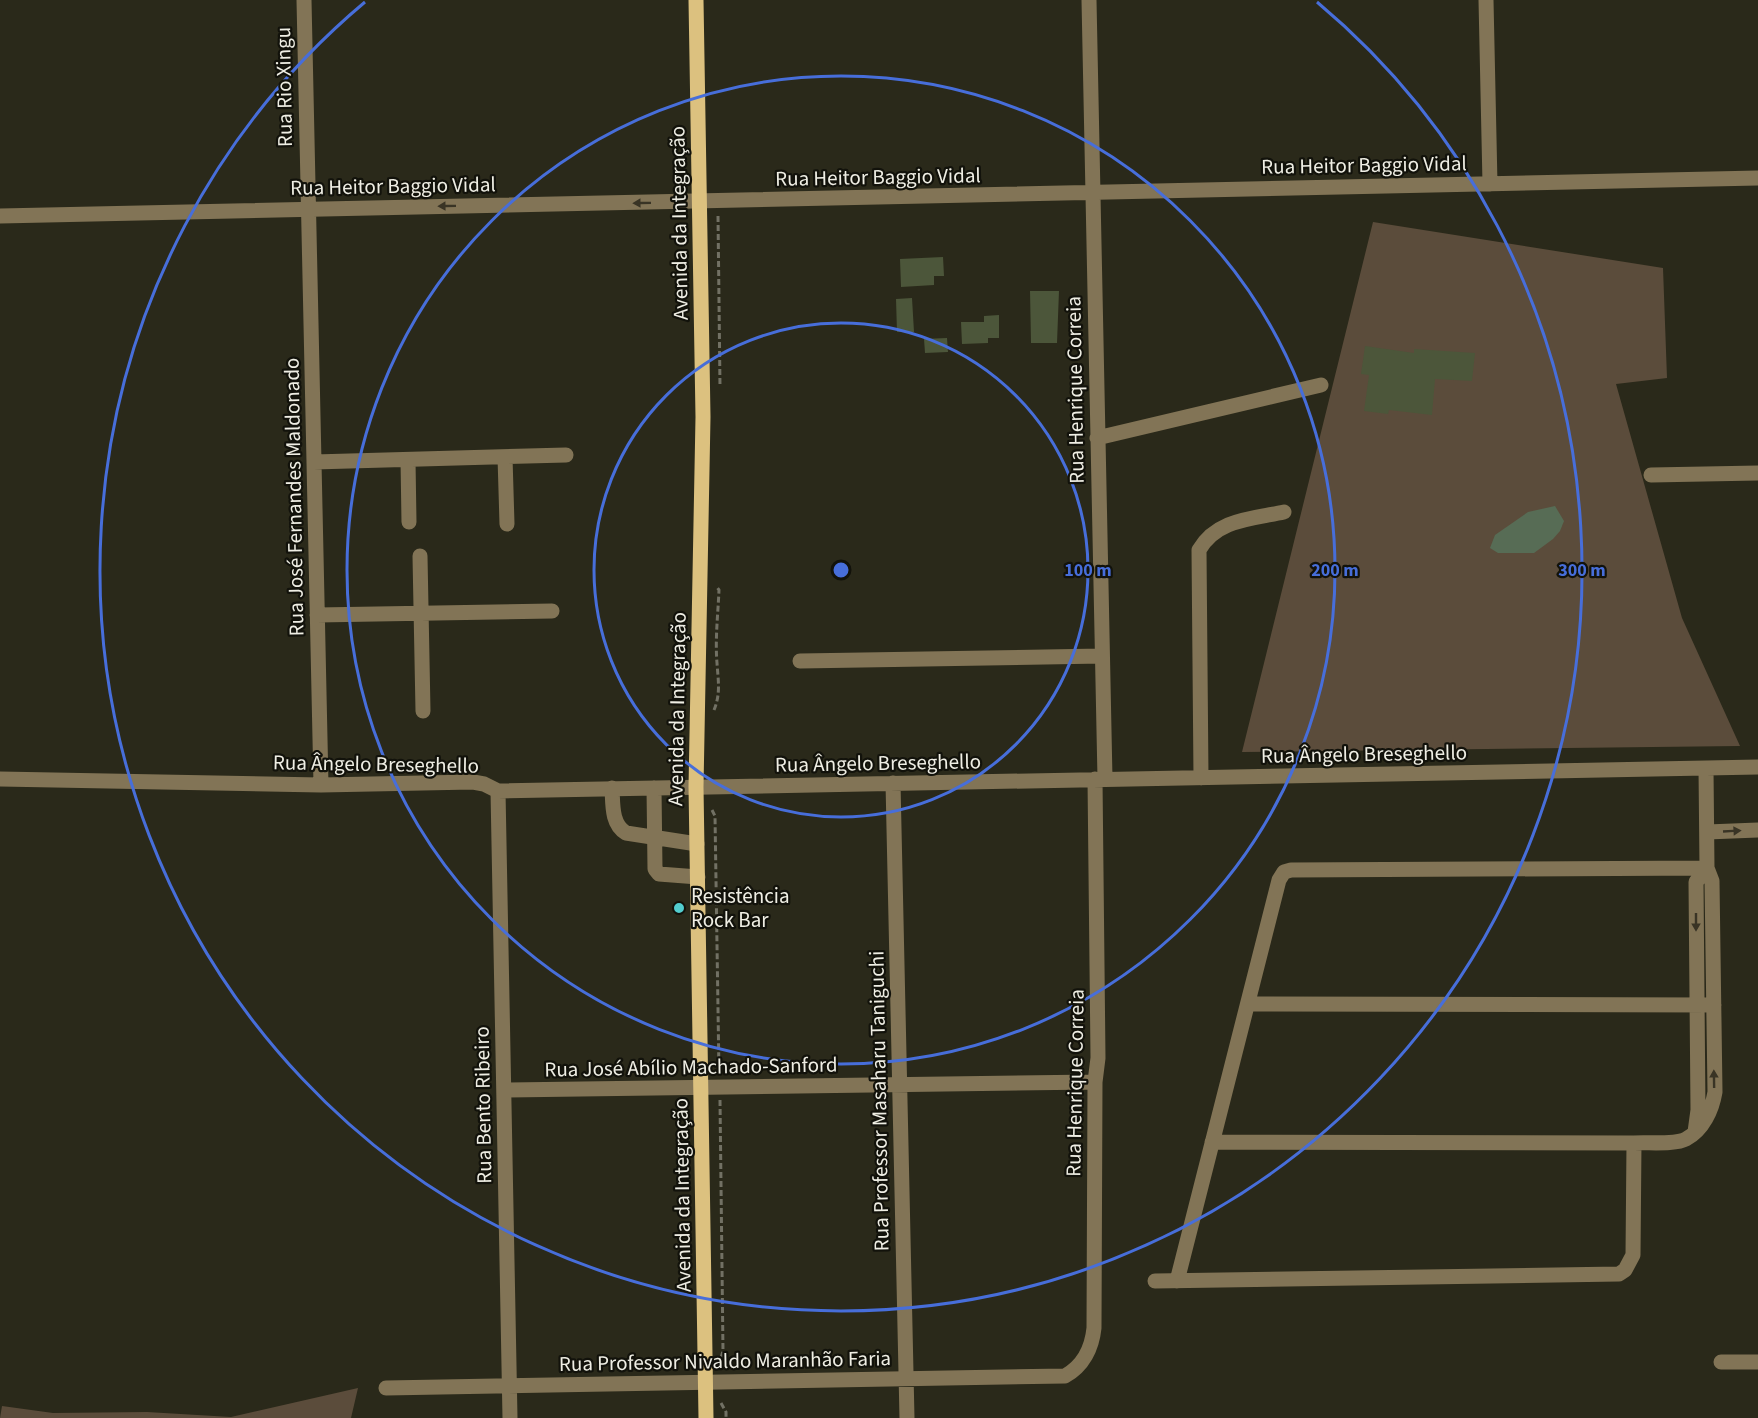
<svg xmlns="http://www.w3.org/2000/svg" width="1758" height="1418" viewBox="0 0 1758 1418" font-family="'Source Sans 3',sans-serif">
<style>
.green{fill:#5b4c3b}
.water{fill:#576c55}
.building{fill:#4c563a}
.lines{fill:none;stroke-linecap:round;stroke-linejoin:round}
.path{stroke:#727164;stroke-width:3;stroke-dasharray:6 3;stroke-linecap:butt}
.minor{stroke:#827456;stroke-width:15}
.major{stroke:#dcc17f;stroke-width:15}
.oneway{fill:#393425}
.ring{fill:none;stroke:#476eda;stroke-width:3}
.poi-dot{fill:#52cdcf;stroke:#12120b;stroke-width:2}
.labels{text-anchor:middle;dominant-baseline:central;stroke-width:4.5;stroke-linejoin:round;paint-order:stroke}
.street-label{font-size:21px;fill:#efeee4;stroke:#12120b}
.poi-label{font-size:21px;fill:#efeee4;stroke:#12120b;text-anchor:start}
.centre{fill:#476eda;stroke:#12120b;stroke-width:3}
.ring-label{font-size:18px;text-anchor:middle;font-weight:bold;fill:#476eda;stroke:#12120b;stroke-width:4.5;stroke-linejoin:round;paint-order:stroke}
</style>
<rect width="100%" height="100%" fill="#2a291a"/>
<!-- green -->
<path class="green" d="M 1373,222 L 1663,268 L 1667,378 L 1616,384 L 1682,618 L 1740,746 L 1242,752 Z
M 358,1388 L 351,1418 L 0,1418 L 2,1406 L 53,1413 L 147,1412 L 231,1417 Z"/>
<!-- water -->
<path class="water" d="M 1555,506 L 1564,521 L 1560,531 L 1553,539 L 1534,553 L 1498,553 L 1490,548 L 1495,535 L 1528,512 Z"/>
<!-- building -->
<path class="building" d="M 943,257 L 944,276 L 934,276 L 934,285 L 901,287 L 900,259 Z
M 1030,291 L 1059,291 L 1057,343 L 1031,343 Z
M 912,298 L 914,332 L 897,332 L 896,299 Z
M 999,315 L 999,338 L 988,338 L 988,343 L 962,344 L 961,322 L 984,322 L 984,316 Z
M 947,338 L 948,352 L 925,353 L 924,339 Z
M 1365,346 L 1414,353 L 1414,349 L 1475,353 L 1472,381 L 1435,379 L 1432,415 L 1389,410 L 1388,414 L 1364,411 L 1369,375 L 1361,374 Z"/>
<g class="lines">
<!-- path -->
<path class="path" d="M 718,216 L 720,386
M 714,710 C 721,693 718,680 717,663 C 715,639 718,614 719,590 L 716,586
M 712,810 L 715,816 L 719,1073
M 720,1100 L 723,1351 L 721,1358
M 721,1403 L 726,1412 L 726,1418"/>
<!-- minor -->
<path class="minor" d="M 304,0 L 321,785
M 1089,0 L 1105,779
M 1486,0 L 1490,184
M 0,216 L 1758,178
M 1097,438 L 1321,385
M 505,457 L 507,524
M 408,460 L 409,522
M 314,462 L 566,455
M 1651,475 L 1758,473
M 420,556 L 423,711
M 317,615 L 552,611
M 800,661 L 1102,656
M 1201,778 L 1199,550 C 1217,519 1252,519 1284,512
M 0,779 L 321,785 L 473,782 L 484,784 L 498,791 L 1758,767
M 893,783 L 907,1418
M 612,788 C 613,804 611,824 626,833 L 697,844
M 654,788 L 655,869 L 659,874 L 698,877
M 498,791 L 510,1418
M 1707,832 L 1758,830
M 1248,1004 L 1714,1005
M 504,1090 L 1095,1082
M 1695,1132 L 1698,1110 L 1696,882 L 1707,868
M 1212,1142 L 1634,1143 C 1647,1142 1675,1145 1686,1139 C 1703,1130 1712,1110 1715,1092 L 1712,881 L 1707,868 L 1706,769
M 1155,1281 L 1619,1274 L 1625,1270 L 1633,1255 L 1634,1143
M 1177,1281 L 1279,880 L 1284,872 L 1291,870 L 1707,868
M 1721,1362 L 1758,1362
M 386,1388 L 1065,1376 C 1083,1366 1092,1348 1094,1328 L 1095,1082 L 1098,1058 L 1095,779"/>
<!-- major -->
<path class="major" d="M 696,0 L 703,417 L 696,787 L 706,1418"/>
</g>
<!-- one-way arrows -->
<defs><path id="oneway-solid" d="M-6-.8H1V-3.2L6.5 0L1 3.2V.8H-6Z" transform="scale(1.5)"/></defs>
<g class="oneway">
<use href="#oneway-solid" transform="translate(642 203) rotate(179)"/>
<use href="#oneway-solid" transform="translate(447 206) rotate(179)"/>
<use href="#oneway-solid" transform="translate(1732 831) rotate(-3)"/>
<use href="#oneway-solid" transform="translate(1696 922) rotate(90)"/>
<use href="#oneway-solid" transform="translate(1714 1079) rotate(-91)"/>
</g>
<!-- distance rings -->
<g class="ring">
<circle cx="841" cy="570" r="247"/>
<circle cx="841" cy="570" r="494"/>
<path d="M1317 2A741 741 0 1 1 365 2"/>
</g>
<!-- markers -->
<circle class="poi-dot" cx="679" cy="908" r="6"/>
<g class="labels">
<!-- street labels -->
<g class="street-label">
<text transform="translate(284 87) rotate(-91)">Rua Rio Xingu</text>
<text transform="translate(1364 165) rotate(-1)">Rua Heitor Baggio Vidal</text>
<text transform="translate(878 177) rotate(-1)">Rua Heitor Baggio Vidal</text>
<text transform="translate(393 186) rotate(-1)">Rua Heitor Baggio Vidal</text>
<text transform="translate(679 223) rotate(-91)">Avenida da Integração</text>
<text transform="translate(1075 390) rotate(-91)">Rua Henrique Correia</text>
<text transform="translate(294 497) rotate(-91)">Rua José Fernandes Maldonado</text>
<text transform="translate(677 709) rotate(-89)">Avenida da Integração</text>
<text transform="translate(1364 754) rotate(-1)">Rua Ângelo Breseghello</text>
<text transform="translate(878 763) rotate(-1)">Rua Ângelo Breseghello</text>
<text transform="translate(376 764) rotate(1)">Rua Ângelo Breseghello</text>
<text transform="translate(691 1067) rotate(-1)">Rua José Abílio Machado-Sanford</text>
<text transform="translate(1075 1083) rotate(-89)">Rua Henrique Correia</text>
<text transform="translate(879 1101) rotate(-91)">Rua Professor Masaharu Taniguchi</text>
<text transform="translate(483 1105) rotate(-91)">Rua Bento Ribeiro</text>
<text transform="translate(682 1195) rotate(-91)">Avenida da Integração</text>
<text transform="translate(725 1361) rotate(-1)">Rua Professor Nivaldo Maranhão Faria</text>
</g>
<!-- poi labels -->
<g class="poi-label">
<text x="691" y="896">Resistência<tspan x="691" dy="24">Rock Bar</tspan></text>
</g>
</g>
<circle cx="841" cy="570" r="9" class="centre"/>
<g class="ring-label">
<text x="1088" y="576">100 m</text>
<text x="1335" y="576">200 m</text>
<text x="1582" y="576">300 m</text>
</g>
</svg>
